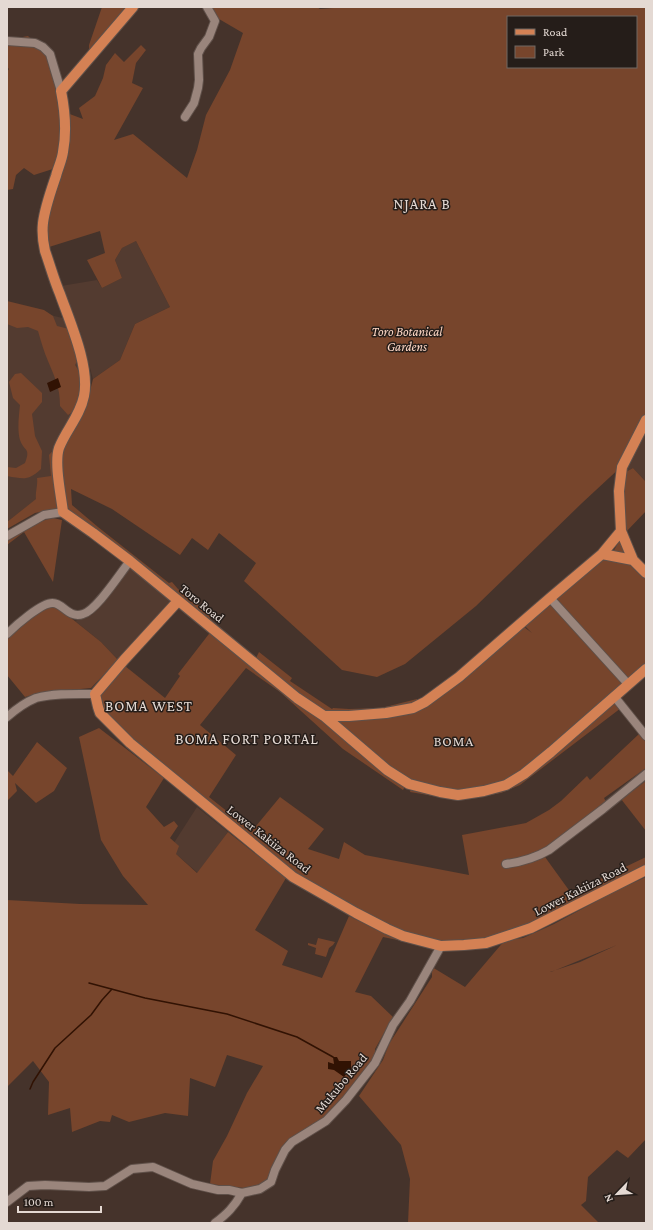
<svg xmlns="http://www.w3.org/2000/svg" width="653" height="1230" viewBox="0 0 653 1230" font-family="'Crimson Pro',serif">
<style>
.built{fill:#533b30}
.green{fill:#77452c;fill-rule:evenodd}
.water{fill:#311203}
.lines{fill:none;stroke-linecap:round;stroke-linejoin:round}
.stream{stroke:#311203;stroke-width:1.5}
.minor-casing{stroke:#5f5049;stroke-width:10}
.major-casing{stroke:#5f5049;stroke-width:12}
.minor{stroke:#9a857c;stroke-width:8}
.major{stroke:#d48154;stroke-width:10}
.labels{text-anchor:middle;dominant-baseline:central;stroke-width:3;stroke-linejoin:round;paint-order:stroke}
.park-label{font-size:13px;font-style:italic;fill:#fdd6c4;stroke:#251d19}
.street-label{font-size:13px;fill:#e4d9d3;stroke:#251d19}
.neighbourhood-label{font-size:14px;letter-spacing:1px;fill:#e4d9d3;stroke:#251d19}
.quarter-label{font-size:15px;letter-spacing:1px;fill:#e4d9d3;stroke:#251d19}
</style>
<rect width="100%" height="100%" fill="#45332b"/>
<!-- built -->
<path class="built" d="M 136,241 L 170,307 L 135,324 L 120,360 L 93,379 L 80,331 L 61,286 L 97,280 L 102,288 L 122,278 L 115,260 L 122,248 Z
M 7,304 L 70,320 L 85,376 L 52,487 L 7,522 Z
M 646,428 L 646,482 L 633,468 L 624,473 Z
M 130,566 L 172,599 L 128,652 L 118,660 L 101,642 L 75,621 L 93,614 Z
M 197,807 L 228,832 L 198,873 L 170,849 Z"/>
<!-- green -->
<path class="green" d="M 102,7 L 126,7 L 89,51 L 89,45 Z
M 210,7 L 317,7 L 320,9 L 347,7 L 646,7 L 646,419 L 623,465 L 582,503 L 476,606 L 405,664 L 377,677 L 342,670 L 244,581 L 256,563 L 219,533 L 208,550 L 192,538 L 180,555 L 112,509 L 71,489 L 72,505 L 98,527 L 169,583 L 172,582 L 178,589 L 212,616 L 208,621 L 76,518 L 68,508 L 66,500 L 63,485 L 61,452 L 78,419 L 85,411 L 93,379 L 120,360 L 135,324 L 170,307 L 136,241 L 122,248 L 115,260 L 122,278 L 102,288 L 87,260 L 105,253 L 100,231 L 49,247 L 48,237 L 47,218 L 67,113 L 83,119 L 79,108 L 95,96 L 103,78 L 106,65 L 115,53 L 124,62 L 141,45 L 146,50 L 136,63 L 132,83 L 143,88 L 114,140 L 133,134 L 187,178 L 197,150 L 206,115 L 230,70 L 243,33 L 219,19 ZM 508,17 L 636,17 L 636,67 L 508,67 Z
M 28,36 L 35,43 L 43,47 L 63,104 L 59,167 L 34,175 L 24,168 L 16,175 L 13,189 L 7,190 L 7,72 L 9,69 L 7,67 L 7,40 Z
M 7,301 L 44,310 L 53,316 L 57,326 L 69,329 L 80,355 L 75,365 L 82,376 L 80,396 L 77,409 L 68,415 L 60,406 C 60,387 55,378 48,361 C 44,352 41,341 38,331 L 28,327 L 17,328 L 7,324 Z
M 21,373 L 42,393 L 42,402 L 32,414 L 35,436 L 42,451 L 41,469 C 28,481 24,479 7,476 L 7,467 L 16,468 L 25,463 C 31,447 24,452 20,440 C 17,430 19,415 20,405 L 13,398 L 9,382 L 15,374 Z
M 55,448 L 59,508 L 35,513 L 7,529 L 7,522 L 36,499 C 35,492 38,486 37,478 L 51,476 L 49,455 Z
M 633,468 L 646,482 L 646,511 L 626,532 L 622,490 L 624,473 Z
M 53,518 L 62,520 L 53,582 L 24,532 L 7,545 L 7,538 C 22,530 36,521 53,518 Z
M 621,538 L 626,555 L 613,552 Z
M 612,555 L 632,562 L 646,576 L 646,665 L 524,773 L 483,789 L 440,791 L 390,771 L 330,716 L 413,708 L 520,624 L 532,633 L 523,624 L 597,560 Z
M 56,606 L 101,642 L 118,660 L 91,688 L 39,693 L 25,697 L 7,675 L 7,638 L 42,609 Z
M 212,630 L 407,783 L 403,790 L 343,749 L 280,692 L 246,668 L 200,725 L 236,755 L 209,797 L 252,831 L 280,797 L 324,829 L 308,849 L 339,859 L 344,842 L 365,855 L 469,875 L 462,835 L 526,823 L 549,810 L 561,801 L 587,776 L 590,780 L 639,734 L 646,742 L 646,768 L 604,798 L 606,802 L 575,825 L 579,832 L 545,857 L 571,893 L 646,857 L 646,867 L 511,932 L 479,939 L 442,943 L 401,933 L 290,871 L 200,798 L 104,713 L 100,696 L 125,666 L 165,698 L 180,676 L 178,674 Z
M 259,652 L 292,678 L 290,681 L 332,709 L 333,708 L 349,709 L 381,708 L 417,699 L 418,704 L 385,711 L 332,712 L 325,710 L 312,703 L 256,658 Z
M 615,700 L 621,708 L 520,785 L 501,793 L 458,800 L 410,792 L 412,786 L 436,794 L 507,786 Z
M 99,728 L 164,778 L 146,807 L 164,827 L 174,821 L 178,826 L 170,838 L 179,846 L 176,854 L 197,873 L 228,832 L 286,878 L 255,930 L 288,951 L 282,965 L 322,978 L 349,916 L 386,934 L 431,947 L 383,937 L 355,992 L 371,996 L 393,1017 L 375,1049 L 375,1058 L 330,1115 L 295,1136 L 270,1178 L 261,1184 L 244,1188 L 210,1184 L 213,1161 L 227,1136 L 247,1093 L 263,1066 L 227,1055 L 215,1087 L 190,1078 L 188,1116 L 165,1113 L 129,1122 L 112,1115 L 110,1122 L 100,1121 L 72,1132 L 70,1108 L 48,1115 L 49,1082 L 33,1061 L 7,1087 L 7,900 L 80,904 L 148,905 L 123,876 L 101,840 L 79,737 Z
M 37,742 L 67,768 L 54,791 L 36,803 L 15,783 L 17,791 L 7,801 L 7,770 L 13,776 Z
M 646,781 L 646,831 L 621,799 Z
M 646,877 L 646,1139 L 628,1158 L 617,1150 L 588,1177 L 586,1201 L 581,1205 L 599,1223 L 408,1223 L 410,1179 L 401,1145 L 359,1096 L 383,1060 L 389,1044 L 432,977 L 432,967 L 465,987 L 505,940 L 523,938 L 554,924 L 617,890 ZM 617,945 L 580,962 L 550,972 L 551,972 Z
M 318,938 L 335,942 L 333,945 L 329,948 L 326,957 L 315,954 L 316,948 L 308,945 L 308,943 L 316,945 Z"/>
<!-- water -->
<path class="water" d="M 58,378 L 61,387 L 50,392 L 47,383 Z
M 333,1057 L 337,1057 L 339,1061 L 351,1061 L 351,1071 L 347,1073 L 344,1077 L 334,1070 L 328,1069 L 328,1062 L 334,1064 Z"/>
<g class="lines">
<!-- stream -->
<path class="stream" d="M 89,983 L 145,998 L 227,1014 L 297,1037 L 333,1057
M 30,1089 L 33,1082 L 55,1048 L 91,1015 L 102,1000 L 112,989"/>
<!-- minor casing -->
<g class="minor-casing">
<path id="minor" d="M 7,41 L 35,43 L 43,47 L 50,54 L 61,91
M 185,117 L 194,103 L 198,88 L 199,80 L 198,54 L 201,48 L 209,37 L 215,21 L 207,7
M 7,536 L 44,515 L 63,512
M 550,598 L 628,684
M 7,634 C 15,626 42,602 53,603 C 63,603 69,619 83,614 C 97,610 120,573 130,561
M 614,696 L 646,736
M 7,717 C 15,710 26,702 36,698 C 54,693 76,694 95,694
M 506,864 C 521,862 537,857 549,850 L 603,809 L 646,774
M 7,1202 L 28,1186 L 45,1185 L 89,1187 L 105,1186 L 132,1169 L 153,1167 L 192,1184 L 218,1190 L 229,1190 L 242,1193
M 215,1223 C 227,1214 234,1207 242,1193 L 260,1189 L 271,1182 L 275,1170 L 285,1150 L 292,1142 L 326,1121 L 346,1100 L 375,1063 L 393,1025 L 410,1001 L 441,946"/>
</g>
<!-- major casing -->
<g class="major-casing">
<path id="major" d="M 133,7 L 61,91 C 65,111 67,131 63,152 C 62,160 58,168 56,176 C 51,191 45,207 43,223 C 42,232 43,242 45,251 C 50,265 54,280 60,294 C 70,322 90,367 84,396 C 80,416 66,430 59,448 C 54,463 61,495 63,512 L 93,533 L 130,561 L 297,698 L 324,716 L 387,770 L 409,784 L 440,792 L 458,795 L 484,791 L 506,785 L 524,774 L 551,752 L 646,669
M 646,420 L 622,467 L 619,491 L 621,531 L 633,560 L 646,573
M 602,554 L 633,560
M 178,601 L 124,660 L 95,694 L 98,707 L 100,713 L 130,743 L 293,877 L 356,913 L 387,929 L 403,936 L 441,946 L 464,945 L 486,943 L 531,928 L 646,870
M 324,716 L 349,716 L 386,713 L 413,708 L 425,702 L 459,677 L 550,598 L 602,554 L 621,531"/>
</g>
<!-- minor -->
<use href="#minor" class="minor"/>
<!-- major -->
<use href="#major" class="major"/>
</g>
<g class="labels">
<!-- park labels -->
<g class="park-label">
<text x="407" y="331">Toro Botanical<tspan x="407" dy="15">Gardens</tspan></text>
</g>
<!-- street labels -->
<g class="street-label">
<text transform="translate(202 603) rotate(39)">Toro Road</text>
<text transform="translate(269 839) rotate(38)">Lower Kakiiza Road</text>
<text transform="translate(580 889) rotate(-27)">Lower Kakiiza Road</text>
<text transform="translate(341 1083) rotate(-50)">Mukubo Road</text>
</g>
<!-- neighbourhood labels -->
<g class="neighbourhood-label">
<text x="454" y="741">BOMA</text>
</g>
<!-- quarter labels -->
<g class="quarter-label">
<text x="422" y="204">NJARA B</text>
<text x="149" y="706">BOMA WEST</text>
<text x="247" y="739">BOMA FORT PORTAL</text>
</g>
</g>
<!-- border -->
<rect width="653" height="1230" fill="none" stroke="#e4d9d3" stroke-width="16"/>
<!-- legend -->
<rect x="507" y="16" width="130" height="52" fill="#251d19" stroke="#716863"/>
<rect x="515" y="29" width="20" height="6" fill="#d48154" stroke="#716863"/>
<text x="543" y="36" font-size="12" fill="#e4d9d3">Road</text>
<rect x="515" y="46" width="20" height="12" fill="#77452c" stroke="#716863"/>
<text x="543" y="56" font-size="12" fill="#e4d9d3">Park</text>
<!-- north arrow -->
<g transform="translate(617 1194) rotate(245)" stroke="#251d19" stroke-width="3" paint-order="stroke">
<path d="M0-3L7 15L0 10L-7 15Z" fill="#e4d9d3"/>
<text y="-6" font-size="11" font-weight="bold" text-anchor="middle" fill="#e4d9d3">N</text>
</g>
<!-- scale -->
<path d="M18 1206v6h83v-6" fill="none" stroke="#e4d9d3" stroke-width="2"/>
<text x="24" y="1206" font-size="12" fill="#e4d9d3" stroke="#251d19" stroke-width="3" paint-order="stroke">100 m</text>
</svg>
